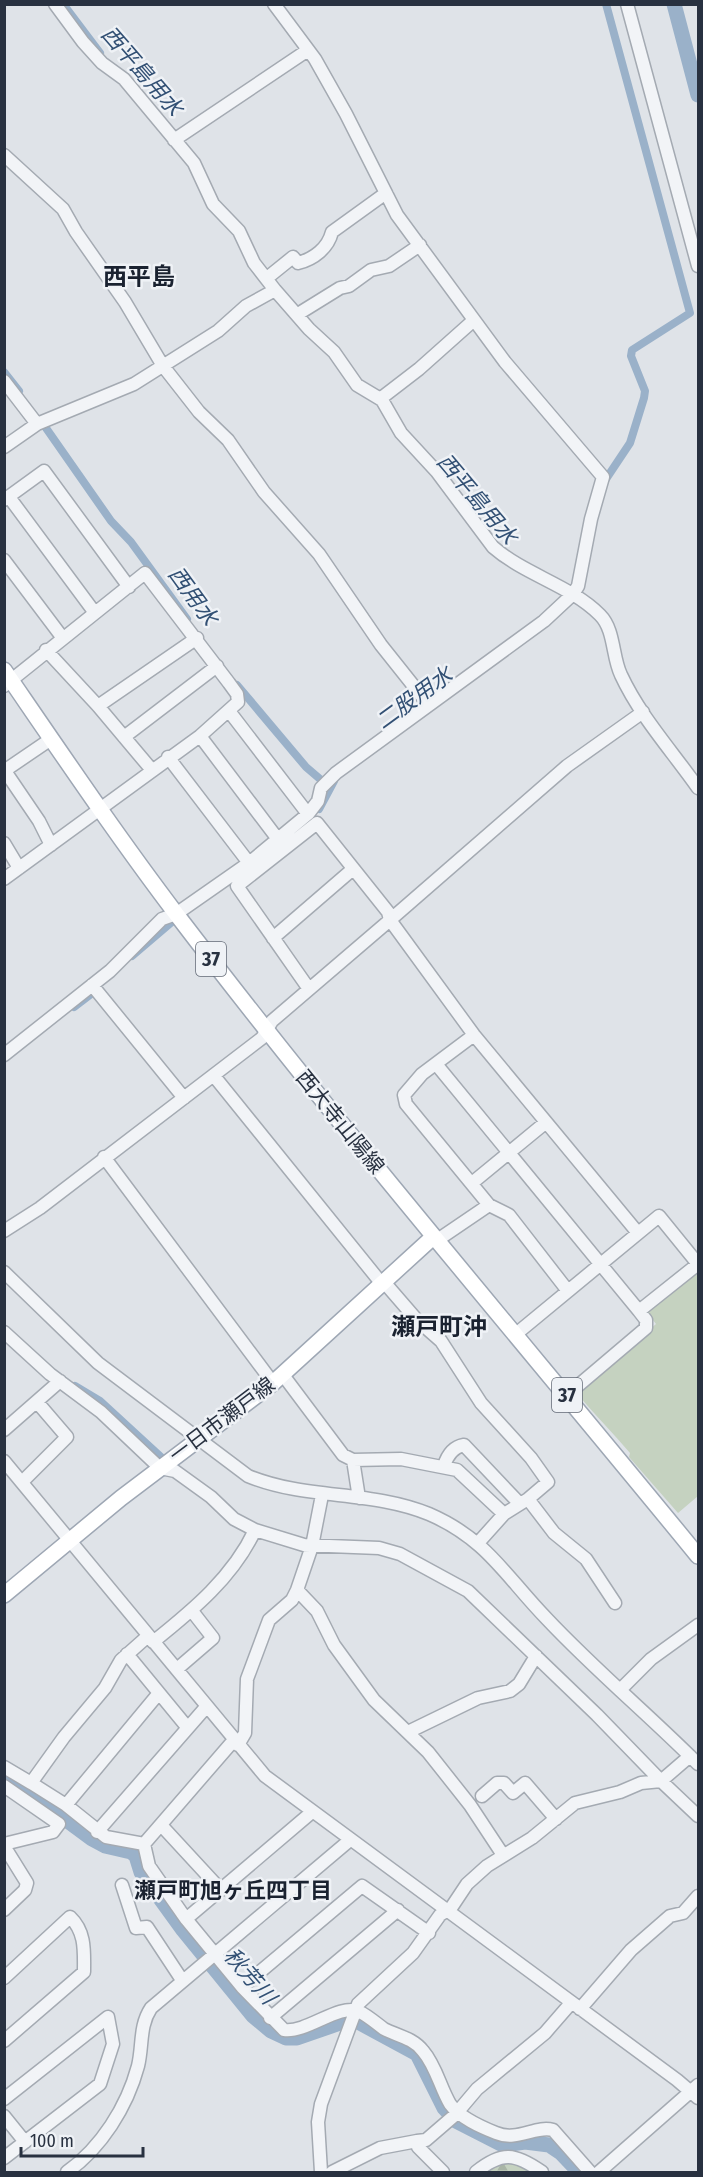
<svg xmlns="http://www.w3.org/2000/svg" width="703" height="2177" viewBox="0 0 703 2177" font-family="'Fira Sans Condensed','Noto Sans JP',sans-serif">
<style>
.forest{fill:url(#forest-firs)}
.garden{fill:#c5d2c0}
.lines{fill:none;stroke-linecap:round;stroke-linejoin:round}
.canal{stroke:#9ab1c9;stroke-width:8}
.river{stroke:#9ab1c9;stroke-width:15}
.minor-casing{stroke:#a4aab2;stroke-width:15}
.major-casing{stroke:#9ea7b4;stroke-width:18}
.minor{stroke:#f2f4f7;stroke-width:12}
.major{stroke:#fff;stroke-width:15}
.labels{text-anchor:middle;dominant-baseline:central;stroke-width:5;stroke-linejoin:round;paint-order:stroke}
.shield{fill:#eff2f6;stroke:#646b77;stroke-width:1.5}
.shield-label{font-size:20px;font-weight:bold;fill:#283140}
.street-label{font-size:21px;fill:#283140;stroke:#eff2f6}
.water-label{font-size:22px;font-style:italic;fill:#325074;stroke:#eff2f6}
.neighbourhood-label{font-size:22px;font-weight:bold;fill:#1a2230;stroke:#eff2f6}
.quarter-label{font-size:24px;font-weight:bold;fill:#1a2230;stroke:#eff2f6}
</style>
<defs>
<pattern id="forest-firs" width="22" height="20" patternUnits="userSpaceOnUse" patternTransform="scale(1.5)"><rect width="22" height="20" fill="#c5d2c0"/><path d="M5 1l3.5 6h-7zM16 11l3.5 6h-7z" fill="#a9b5a6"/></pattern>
</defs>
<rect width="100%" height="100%" fill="#dfe3e8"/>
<!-- forest -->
<path class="forest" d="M 511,2161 L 535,2172 L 481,2172 L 498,2162 Z"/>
<!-- garden -->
<path class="garden" d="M 698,1272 L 698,1496 L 678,1513 L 629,1457 L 630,1453 C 613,1433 596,1416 579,1396 L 580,1389 L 656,1324 L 647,1312 L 648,1309 Z"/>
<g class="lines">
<!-- canal -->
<path class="canal" d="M 63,4 L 100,53
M 4,372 L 19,391
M 46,428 L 111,521 L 131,542 L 187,619
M 604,482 L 630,443 L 644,398 L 645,391 L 631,356 L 632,350 L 690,313 L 606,4
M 237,685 L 306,767 L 320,779
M 319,809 L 334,781
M 132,956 L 173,921
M 74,1007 L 91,994
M 75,1386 L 100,1401 L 162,1458"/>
<!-- river -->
<path class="river" d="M 674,4 L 698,95
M 4,1774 L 92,1839 L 105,1846 L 131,1852 L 136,1856 L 141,1872 L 183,1930 L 253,2016 L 271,2031 L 286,2038 L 297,2038 L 343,2022 L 358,2022 L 417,2054 L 444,2108 L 456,2121 L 503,2145 L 525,2142 L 549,2145 L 561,2153 L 579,2172"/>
<!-- minor casing -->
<g class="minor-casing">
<path id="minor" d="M 55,4 L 83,42 L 102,63 L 124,79 L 194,163 L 213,204 L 239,231 L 254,263 L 275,290 L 309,329 L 334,352 L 357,385 L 382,400 L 401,433 L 437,472 L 493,547 C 525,575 570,585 600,615 C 615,630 612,657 621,675 C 640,716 672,751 698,788
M 627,4 L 698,266
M 174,140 L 308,50
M 4,155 L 63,209 L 76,232 L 125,302 L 163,366 L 199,412 L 228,440 L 264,492 L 319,554 L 381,645 L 428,704
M 267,278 L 293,257 L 298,263 C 314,259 328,248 332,232 L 386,193
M 298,314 L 340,288 L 349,286 L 371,270 L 389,266 L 420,245
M 4,381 L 37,424
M 380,399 L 419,369 L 474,320
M 4,447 L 37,424 L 134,384 L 218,331 L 246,306 L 275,290
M 9,497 L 95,613
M 4,500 L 44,471 L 129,587
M 4,560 L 62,637
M 46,650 L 98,706 L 151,769
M 4,686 L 145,573 L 229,683 L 237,694 L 238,702 L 200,736 L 4,879
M 98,706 L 197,638
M 229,711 L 308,814
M 200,736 L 277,838
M 124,737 L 217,666
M 168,757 L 249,863
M 4,771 L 51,739
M 5,771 L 39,821 L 51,845
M 4,843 L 19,868
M 273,938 L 353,869
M 92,985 L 184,1098
M 309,989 L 237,886 L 317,823 L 388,912 L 390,920 L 567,766 L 643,712
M 474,1035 L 422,1074 L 404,1095 L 406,1104 L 489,1205 L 509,1215 L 568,1291
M 4,1055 L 110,971 L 162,919 L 176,914 L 249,863 L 308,814 L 318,801 L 321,788 L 336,773 L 544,621 L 573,594 L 578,586 L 591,519 L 603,477 L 505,362 L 397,215 L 346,114 L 315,59 L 274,4
M 436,1064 L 639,1311
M 214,1076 L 382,1284
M 104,1157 L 273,1383
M 472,1183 L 545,1123
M 4,1231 L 40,1208 L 262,1038 L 272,1021 L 390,920 L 474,1035 L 638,1233
M 436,1241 L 489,1205
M 4,1272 L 98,1363 L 248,1476 C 306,1500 371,1490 429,1514 C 487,1539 506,1577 547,1619 C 595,1670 649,1715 698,1764
M 384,1282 L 416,1319 L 441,1341 L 481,1403 L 531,1458 L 548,1482 L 528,1499 L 504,1514 L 478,1543
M 4,1332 L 50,1374 L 101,1412 L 160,1468 L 175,1471 L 211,1497 L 234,1519 L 255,1530 L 304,1545 L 379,1548 L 400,1554 L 468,1591 L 597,1715 L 661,1781 L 690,1756
M 516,1334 L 659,1216 L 698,1264
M 283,1375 L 343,1455 L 353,1460 L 401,1459 L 457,1470 L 504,1514
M 567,1395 L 646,1328 L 646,1320 L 639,1311 L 698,1264
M 4,1430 L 60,1381
M 353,1460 L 359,1498
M 4,1461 L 265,1776 L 677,2080 L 698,2098
M 444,1466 C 447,1456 453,1447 464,1445 L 519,1503
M 22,1482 L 67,1437 L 37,1402
M 528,1499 L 554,1533 L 586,1559 L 615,1603
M 297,1590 L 317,1611 L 334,1645 L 374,1700 L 428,1752 L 470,1805 L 503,1855
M 153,1642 C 193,1610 233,1577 255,1530
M 127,1654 L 187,1727
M 177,1669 L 213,1638 L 192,1611
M 621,1689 L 651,1659 L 698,1625
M 408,1732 L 478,1698 L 510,1691 L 519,1684 L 536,1656
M 238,1745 L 245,1733 L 247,1679 L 269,1620 L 292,1600 L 297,1590 L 312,1546 L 322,1495
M 4,1767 L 31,1783
M 4,1786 L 59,1824 L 53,1832 L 4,1844
M 482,1796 L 497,1783 L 504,1783 L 513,1793 L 525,1783 L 556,1819
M 66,1805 L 159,1693
M 161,1825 L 221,1890
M 97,1832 L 207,1706
M 144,1844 L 149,1866 L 186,1919 L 242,1987 L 284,2030 C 307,2033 338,2004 358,2011 C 367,2015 376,2023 384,2029 C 398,2036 413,2038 423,2051 C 436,2066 440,2087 450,2104 C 460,2118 481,2127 496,2133 C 517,2142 536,2125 553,2130 L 590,2172
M 144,1844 L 106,1837 L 66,1805 L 31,1783 L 64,1737 L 105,1688 L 121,1660 L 148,1636
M 144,1844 L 234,1740
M 4,1846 L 27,1883 L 25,1890 L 4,1910
M 122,1885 L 136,1928 L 147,1927 L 182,1980
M 186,1919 L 312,1812
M 4,1978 L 70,1917 C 86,1932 84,1952 84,1972 L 4,2041
M 242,1987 L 362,1886 L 429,1933
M 580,2009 L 631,1950 L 670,1916 L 683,1913 L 698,1896
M 270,2018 L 398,1910
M 4,2099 L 108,2017 L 113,2044 L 100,2084 L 4,2158
M 4,2116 L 25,2142
M 417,2141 L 426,2140 L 455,2115 L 477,2089 L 545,2033 L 571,2003
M 67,2172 C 101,2148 127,2107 138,2066 C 143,2046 139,2026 151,2008 L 350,1840
M 321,2172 L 318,2122 L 321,2104 L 358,2004 L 413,1953 L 440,1915 L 451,1908 L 467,1884 L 487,1866 L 532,1838 L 575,1803 L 620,1792 L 641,1783 L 661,1781 L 698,1816
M 332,2172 L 380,2148 L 417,2141 L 418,2147 L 443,2172
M 476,2172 C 502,2151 515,2153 542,2172
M 599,2172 L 698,2085"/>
</g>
<!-- major casing -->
<g class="major-casing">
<path id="major" d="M 4,670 C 61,753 117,836 177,915 C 344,1134 524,1343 698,1556
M 4,1595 L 121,1498 L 273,1383 L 433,1237"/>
</g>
<!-- minor -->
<use href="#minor" class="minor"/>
<!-- major -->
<use href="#major" class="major"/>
</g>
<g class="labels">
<!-- shield labels -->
<g class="shield">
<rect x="196" y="942" width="30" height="34" rx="4.5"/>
<rect x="552" y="1378" width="30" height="34" rx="4.5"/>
</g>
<g class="shield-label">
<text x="211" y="959">37</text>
<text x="567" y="1395">37</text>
</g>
<!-- street labels -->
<g class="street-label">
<text transform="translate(340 1122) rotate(51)">西大寺山陽線</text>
<text transform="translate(222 1420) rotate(-37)">一日市瀬戸線</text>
</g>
<!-- water labels -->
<g class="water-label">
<text transform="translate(142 71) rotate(49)">西平島用水</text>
<text transform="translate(477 499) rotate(50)">西平島用水</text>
<text transform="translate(193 596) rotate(54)">西用水</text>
<text transform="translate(414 698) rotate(-36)">二股用水</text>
<text transform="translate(250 1976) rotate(49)">秋芳川</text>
</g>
<!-- neighbourhood labels -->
<g class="neighbourhood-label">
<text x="233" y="1890">瀬戸町旭ヶ丘四丁目</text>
</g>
<!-- quarter labels -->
<g class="quarter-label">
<text x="139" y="277">西平島</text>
<text x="439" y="1327">瀬戸町沖</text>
</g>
</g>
<!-- border -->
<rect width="703" height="2177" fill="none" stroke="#283140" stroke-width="12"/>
<!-- scale -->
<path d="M21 2147v9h122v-9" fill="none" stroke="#283140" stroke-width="3"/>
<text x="30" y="2147" font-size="18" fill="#283140" stroke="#eff2f6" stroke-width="4.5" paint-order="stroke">100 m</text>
</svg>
